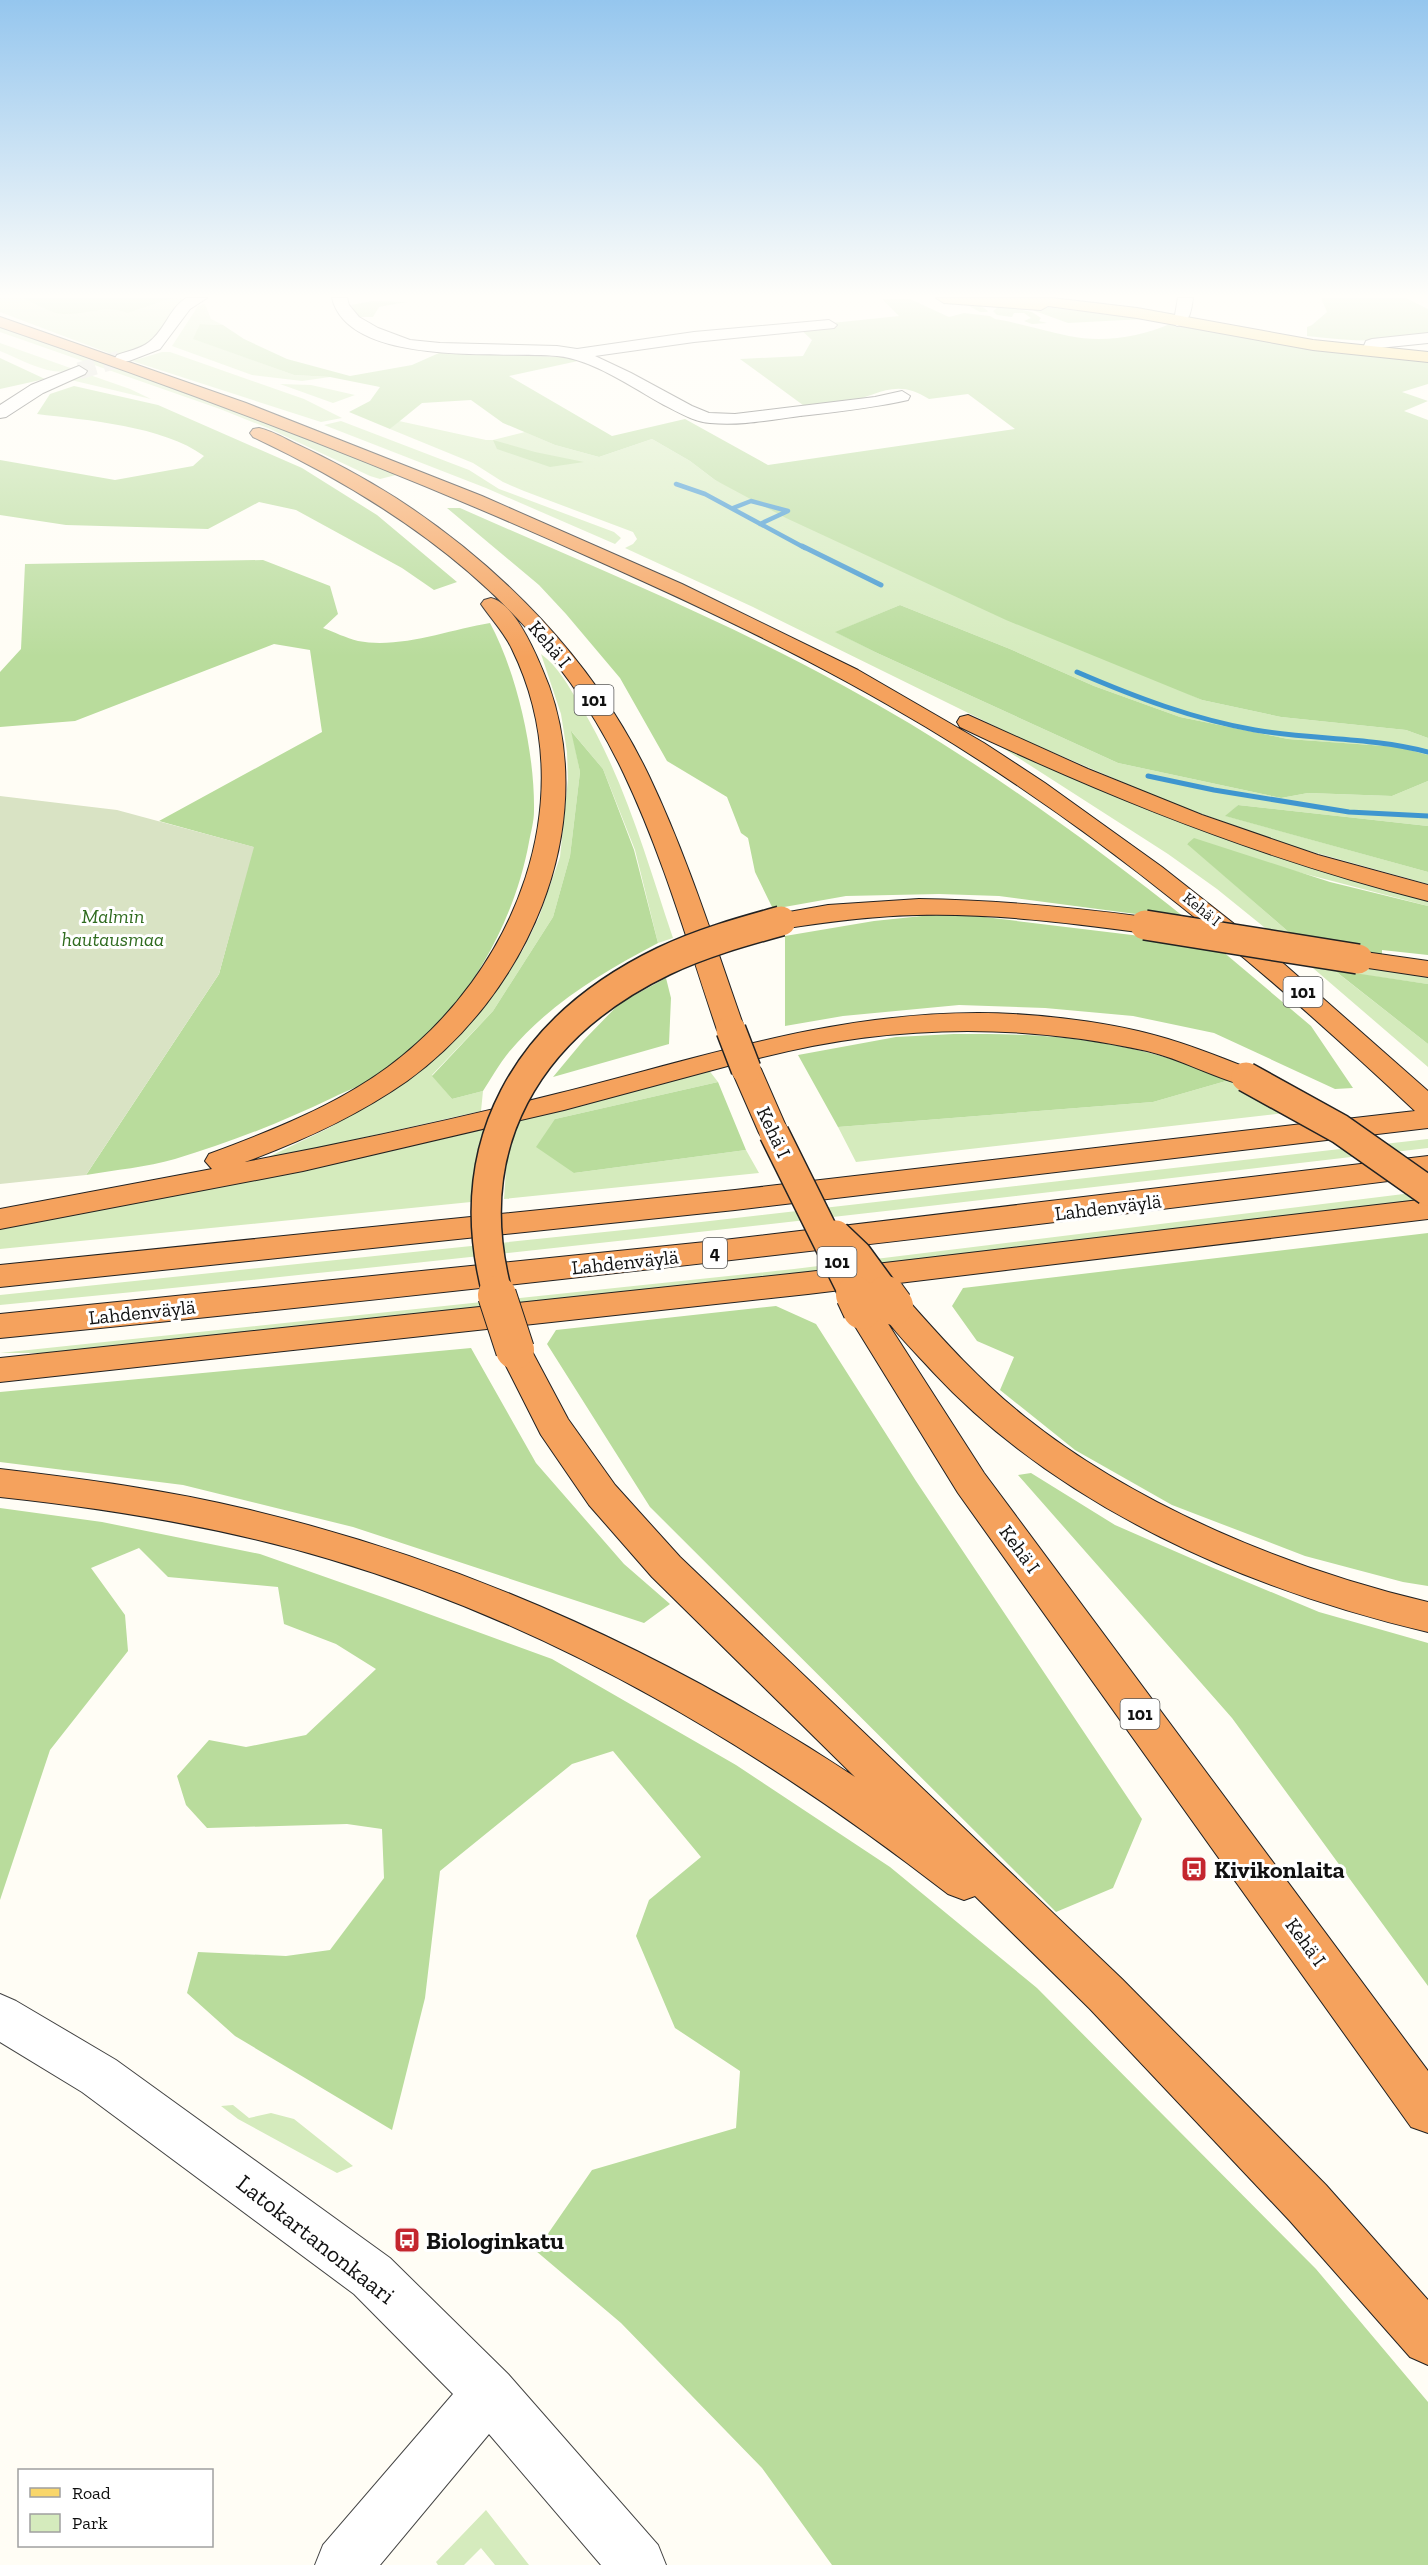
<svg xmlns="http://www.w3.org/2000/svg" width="1428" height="2565" viewBox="0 0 1428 2565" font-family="'Zilla Slab',serif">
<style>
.green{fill:#d5ebbd}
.forest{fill:#b9dc9c}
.cemetery{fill:#d9e3c4}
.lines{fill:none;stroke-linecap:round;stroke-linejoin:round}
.stream-far1{stroke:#3f96cf;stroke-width:4.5}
.stream{stroke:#3f96cf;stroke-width:5}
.minor-tunnel{stroke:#dbdad3;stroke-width:17;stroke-dasharray:17 8;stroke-linecap:butt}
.minor-casing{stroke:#444;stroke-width:2}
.major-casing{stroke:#222;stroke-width:2}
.highway-casing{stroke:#222;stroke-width:2}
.minor{fill:#fff;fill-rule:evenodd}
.major{fill:#f9d66b;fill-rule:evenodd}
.highway{fill:#f5a25d;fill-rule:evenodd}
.highway-bridge-far1-casing{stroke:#222;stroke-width:32;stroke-linecap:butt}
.highway-bridge-casing{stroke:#222;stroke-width:40;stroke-linecap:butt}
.highway-bridge-far1{stroke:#f5a25d;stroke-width:29}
.highway-bridge{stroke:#f5a25d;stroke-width:38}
.labels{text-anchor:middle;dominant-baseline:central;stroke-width:6;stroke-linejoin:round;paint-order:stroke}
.far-street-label{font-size:16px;fill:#111;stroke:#fff}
.shield{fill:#fff;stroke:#585858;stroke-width:1.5}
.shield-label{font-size:18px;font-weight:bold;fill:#111}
.street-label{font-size:20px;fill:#111;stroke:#fff}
.park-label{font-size:20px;font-style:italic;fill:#2f6b1f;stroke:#fff}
.near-poi-label{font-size:24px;font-weight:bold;fill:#111;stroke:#fff;text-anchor:start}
.near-street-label{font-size:24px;fill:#111;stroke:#fff}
</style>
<rect width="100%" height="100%" fill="#fffdf5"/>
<!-- green -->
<path class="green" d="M 0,298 L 23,298 L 61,314 L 104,309 L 118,309 L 128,313 L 173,298 L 184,299 C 170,312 167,329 154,342 C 146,350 129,353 119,357 L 0,312 Z
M 205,304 L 211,319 L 223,325 L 201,324 L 194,339 L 294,375 L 330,377 L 302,381 L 252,375 L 172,346 L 198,306 Z
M 0,327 L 222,405 L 380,466 L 396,475 L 380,479 L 370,476 L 270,429 L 220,409 L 0,332 Z
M 0,343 L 76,370 C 49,377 25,361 0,351 Z
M 162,352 L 170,352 L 304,399 L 342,418 L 321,422 L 132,361 Z
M 87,374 L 130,389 L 151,399 L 71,380 Z
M 280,384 L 311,385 L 355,395 L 333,403 Z
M 341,421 L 469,470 L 499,489 L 614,532 L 621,538 L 615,544 L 486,488 L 324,425 Z
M 399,421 L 486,440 L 493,440 L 525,432 L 555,445 L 599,457 L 652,439 L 690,461 L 715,480 L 1202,700 L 1281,717 L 1406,730 L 1428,738 L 1428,755 L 1399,747 L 1288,739 L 1180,717 L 1094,686 L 1010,649 L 900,605 L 836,632 L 875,652 L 1118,763 L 1281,798 L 1308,793 L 1392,796 L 1428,781 L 1428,826 L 1238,805 L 1226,816 L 1428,872 L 1428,884 L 1291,846 L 1169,802 L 1015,736 L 753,607 L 625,548 L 633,544 L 637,539 L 633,532 L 524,491 L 503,482 L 473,463 L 390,429 Z
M 541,654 C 558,666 569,687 580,705 C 624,777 646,858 673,938 L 658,943 L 635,850 L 603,769 L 572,732 L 580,772 L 570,856 L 553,917 L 493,1011 L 432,1075 L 452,1099 L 483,1091 L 481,1111 L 260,1161 L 329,1128 L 400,1086 L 485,1004 L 504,980 L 524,948 L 539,917 L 560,857 L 568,779 L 567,752 L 561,714 Z
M 989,739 L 1428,897 L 1428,906 L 1187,843 L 1291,934 L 1280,940 L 1217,889 L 1168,854 Z
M 1299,956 L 1428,975 L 1428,984 L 1335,971 L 1428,1044 L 1428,1067 Z
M 708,1069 L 718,1082 L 555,1119 L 574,1173 L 746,1150 L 759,1173 L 504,1199 L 507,1155 L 517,1119 Z
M 1233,1079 L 1293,1112 L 856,1162 L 838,1127 L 1153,1102 Z
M 484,1129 L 477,1153 L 471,1202 L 0,1249 L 0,1227 Z
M 1428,1139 L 1428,1148 C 953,1204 477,1259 0,1305 L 0,1295 L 701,1222 Z
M 1428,1191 L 1428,1203 L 98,1353 L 0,1353 L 794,1269 Z
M 233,2105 L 249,2118 L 271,2113 L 294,2119 L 353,2166 L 337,2173 L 238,2119 L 221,2106 Z
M 486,2510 L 529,2565 L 495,2565 L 481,2548 L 464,2565 L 438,2565 L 436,2562 Z"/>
<!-- forest -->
<path class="forest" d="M 23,298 L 173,298 L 128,313 C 106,304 85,315 62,314 C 50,313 34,303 23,298 Z
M 1321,298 L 1406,298 L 1428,309 L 1428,336 C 1386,343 1348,341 1307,336 L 1307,327 L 1312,325 L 1327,312 Z
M 882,299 L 910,299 L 949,317 L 964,313 L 990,316 L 995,319 C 1020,323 1044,331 1069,336 C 1102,343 1140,337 1170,324 L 1428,362 L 1428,384 L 1402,392 L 1428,401 L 1404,411 L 1428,420 L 1428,738 L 1406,730 L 1281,717 L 1202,700 L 1006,620 L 786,518 L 715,480 L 690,461 L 652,439 L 599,457 L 555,445 L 503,423 L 471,400 L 422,403 L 390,429 L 349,412 L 370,401 L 380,387 L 330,377 L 294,375 L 193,339 L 200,324 L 223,325 L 244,339 L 287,359 L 350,376 L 412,365 L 439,353 L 565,357 L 578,361 L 509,376 L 612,436 L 685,419 L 768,465 L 1015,429 L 968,394 L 929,399 C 895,377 878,396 844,403 C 832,406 819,406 807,408 L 740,359 L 803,356 L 812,340 L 800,329 L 832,323 L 899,316 Z
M 372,301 L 406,302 L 379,307 L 373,317 L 359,317 L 351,305 Z
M 960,301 L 1022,304 L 1143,319 L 1068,323 L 1024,307 L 1013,308 L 1032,312 L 1041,318 L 1039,321 L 1047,323 L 1032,324 L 1024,321 L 1031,318 L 1024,313 L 1014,313 L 1012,317 L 997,315 L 993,311 L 997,308 L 987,305 L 980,305 L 988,311 L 987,312 L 980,312 Z
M 0,358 L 45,379 L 0,389 Z
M 74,386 L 158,405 L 302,468 L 377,515 L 457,582 L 434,590 L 402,568 L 296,510 L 259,502 L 208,529 L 66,525 L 0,515 L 0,460 L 115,480 L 193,466 L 204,456 C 164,426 86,420 37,414 L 50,394 Z
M 493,440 L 535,452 L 584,462 L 550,467 L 497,449 Z
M 447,508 L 460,508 C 589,565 720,618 844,686 C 966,752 1081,835 1189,921 L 999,896 L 939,894 L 846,896 L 773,909 L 755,872 L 748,838 L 741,833 L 727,797 L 667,761 L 620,678 L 566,614 L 539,585 Z
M 263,560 L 330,586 L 338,614 L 323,628 C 334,632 346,638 358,641 C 400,649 448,630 490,623 C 517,673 535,753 534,811 C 534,821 531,832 529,842 C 513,931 457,1024 381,1074 C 366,1084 348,1090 332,1098 C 282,1122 229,1143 175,1159 C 147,1167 115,1170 86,1175 L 219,974 L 253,847 L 159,821 L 322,732 L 310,650 L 274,644 L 75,721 L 0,727 L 0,672 L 21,649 L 25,564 Z
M 900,605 L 1010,649 L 1094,686 L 1180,717 L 1288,739 L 1399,747 L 1428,755 L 1428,781 L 1392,796 L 1308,793 L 1281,798 L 1118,763 L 875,652 L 835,632 Z
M 571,731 L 603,769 L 634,850 L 658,943 C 603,972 549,1004 509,1052 C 499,1064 491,1079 483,1091 L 452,1099 L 432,1076 L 493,1011 L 553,917 L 570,856 L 580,772 Z
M 1238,805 L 1428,826 L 1428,872 L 1225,816 Z
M 1194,838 L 1330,882 L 1428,906 L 1428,955 L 1382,950 L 1382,956 L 1291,934 L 1187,844 Z
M 951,913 L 1215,945 L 1311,1026 L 1353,1088 L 1335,1089 L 1214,1033 L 1133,1016 L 1045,1008 L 959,1005 L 843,1016 L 785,1026 L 785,936 L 874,921 Z
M 1334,970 L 1428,984 L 1428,1044 Z
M 666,978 L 671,998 L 669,1044 L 553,1077 L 583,1041 L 620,1003 Z
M 954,1034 C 1001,1034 1050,1034 1096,1042 C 1143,1049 1188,1063 1233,1079 L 1153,1102 L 838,1127 L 798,1055 L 896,1037 Z
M 718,1082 L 746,1150 L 574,1173 L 536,1147 L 555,1119 Z
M 1428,1233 L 1428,1586 L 1403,1582 L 1305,1556 L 1172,1505 L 1075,1450 L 1000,1390 L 1014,1357 L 977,1341 L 952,1306 L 963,1288 Z
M 776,1306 L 816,1324 L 916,1481 L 1142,1819 L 1113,1888 L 1056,1912 L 650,1507 L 547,1344 L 556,1330 Z
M 471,1348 L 536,1463 L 624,1564 L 670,1604 L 644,1623 L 353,1527 L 183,1485 L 0,1462 L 0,1392 Z
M 1031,1473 L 1115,1525 L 1211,1567 L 1319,1612 L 1428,1643 L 1428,1986 L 1232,1718 L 1018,1475 Z
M 0,1508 L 102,1522 L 260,1554 L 385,1598 L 552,1659 L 736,1765 L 890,1867 L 1037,1988 L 1316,2269 L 1428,2402 L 1428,2565 L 832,2565 L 762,2468 L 621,2323 L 536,2251 L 592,2170 L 736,2128 L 740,2071 L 675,2028 L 636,1936 L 649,1900 L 701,1857 L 613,1751 L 572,1764 L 440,1871 L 425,1998 L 392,2130 L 235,2036 L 187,1993 L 198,1952 L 286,1956 L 330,1950 L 384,1878 L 382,1829 L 347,1824 L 207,1828 L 186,1805 L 177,1776 L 209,1740 L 246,1747 L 306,1735 L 376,1669 L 336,1644 L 284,1624 L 278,1587 L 168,1577 L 139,1548 L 91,1568 L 125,1615 L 128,1651 L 50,1750 L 0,1900 Z"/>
<!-- cemetery -->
<path class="cemetery" d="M 0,796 L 117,810 L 254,847 L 219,974 L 86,1175 L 0,1184 Z"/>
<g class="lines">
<!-- stream-far1 -->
<path class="stream-far1" d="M 676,484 L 705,494 L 805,548
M 733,508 L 751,501 L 788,511 L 760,524"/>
<!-- stream -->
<path class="stream" d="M 802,546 L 881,585
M 1077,672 C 1135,697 1193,719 1255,730 C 1313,740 1371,737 1428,752
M 1148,776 L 1214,790 L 1349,812 L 1428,816"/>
<!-- minor-tunnel -->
<path class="minor-tunnel" d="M 79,371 L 123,358"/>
<!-- minor casing -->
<g class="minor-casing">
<path id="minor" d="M 186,298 L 207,298 L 190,309 L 160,349 L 129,361 L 117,361 L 115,358 L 117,355 C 128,351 140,349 149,342 C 165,330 169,309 186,298 Z
M 332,298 L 347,298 L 349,305 L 359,317 L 378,328 L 410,340 L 440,343 L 557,346 L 577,349 L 694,332 L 829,320 L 837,325 L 834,328 L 694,342 L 595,356 L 631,373 L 692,406 L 709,413 L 735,414 L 875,397 L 902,391 L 910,396 L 908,400 C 873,408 836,412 800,416 C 770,420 740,426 710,423 C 694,422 678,412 664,405 C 633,388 592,359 557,356 C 503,351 349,368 332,298 Z
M 1178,298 L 1193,298 C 1191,310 1191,322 1177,326 L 1169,321 L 1175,315 Z
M 1428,333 L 1428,343 L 1379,348 L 1371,353 L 1363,348 L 1366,341 L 1372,339 Z
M 79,366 L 87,371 L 85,374 L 43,393 L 6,417 L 0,418 L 0,405 L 31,385 Z
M 0,1994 L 16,2001 L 116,2060 L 390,2258 L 508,2374 L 658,2545 L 666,2565 L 601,2565 L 489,2434 L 380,2565 L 315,2565 L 323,2545 L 453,2394 L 354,2294 L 82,2092 L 0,2042 Z"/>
</g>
<!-- major casing -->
<g class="major-casing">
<path id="major" d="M 936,298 L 1052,298 L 1137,308 L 1313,340 L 1428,352 L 1428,362 L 1313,350 L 1137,318 L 1048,306 L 1041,310 L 944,303 Z"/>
</g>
<!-- highway casing -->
<g class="highway-casing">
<path id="highway" d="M 0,317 L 246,403 L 482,496 L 682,584 L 858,670 L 984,743 L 1045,783 L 1162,867 L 1276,957 L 1428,1091 L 1428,1128 L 735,1210 L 0,1287 L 0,1265 L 735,1190 L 1415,1111 C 1264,969 1104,834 926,727 C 820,663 708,610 596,560 C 401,472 202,396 0,327 Z
M 259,428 C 272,431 284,438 296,444 C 331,460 364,478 396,498 C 502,567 594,661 649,776 C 688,858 715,945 745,1030 L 741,1036 L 731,1039 L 721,1036 L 717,1030 C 688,944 663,856 624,774 C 547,611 412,512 253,437 L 250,433 L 253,429 Z
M 491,598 C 517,604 540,663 549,686 C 600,830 527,994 407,1081 C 357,1116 302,1141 245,1162 C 351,1142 456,1119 560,1093 C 700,1058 831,1013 978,1013 C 1035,1013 1114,1022 1168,1039 C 1198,1048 1227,1060 1256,1071 L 1261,1077 L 1256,1083 L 1246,1086 C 1212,1077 1181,1059 1147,1051 C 1013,1021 880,1025 748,1061 L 756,1063 L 761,1069 L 789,1133 L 785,1140 L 774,1142 L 763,1140 L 759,1133 L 731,1069 L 735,1064 L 564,1110 L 303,1171 L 0,1229 L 0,1209 L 212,1169 L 205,1161 L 209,1154 C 271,1131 335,1106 388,1067 C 516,972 585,798 512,649 C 504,632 491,619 481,604 L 484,600 Z
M 968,715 L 1088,769 L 1202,815 L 1318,855 L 1428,885 L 1428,901 C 1265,860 1111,799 960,727 L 957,722 L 960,717 Z
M 919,899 C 995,900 1070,907 1145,917 L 1154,919 L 1158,925 L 1154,931 L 1145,933 C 1070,923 993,913 917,915 C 871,916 826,922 781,929 L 772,927 L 768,921 L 772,915 L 828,905 Z
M 1358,951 L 1428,961 L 1428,977 L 1348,965 L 1344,959 L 1348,953 Z
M 1428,1156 L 1428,1176 C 953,1236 477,1291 0,1338 L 0,1314 L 715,1241 Z
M 1428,1199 L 1428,1219 L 808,1294 L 0,1382 L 0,1358 L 808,1272 Z
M 894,1295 L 906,1298 C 943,1340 981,1382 1025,1417 C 1136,1506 1291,1570 1428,1602 L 1428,1632 C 1249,1590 1060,1508 933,1372 C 914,1351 892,1330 877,1306 L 882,1298 Z
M 862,1299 L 874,1302 L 984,1473 L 1428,2071 L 1428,2133 L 1411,2127 L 958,1493 L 845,1310 L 850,1302 Z
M 515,1338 L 527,1342 L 568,1419 L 615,1485 L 680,1557 L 1122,1979 L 1326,2185 L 1428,2300 L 1428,2365 L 1410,2357 L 1290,2221 L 1090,2009 L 975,1896 L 964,1900 L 948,1894 C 762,1750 557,1626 329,1559 C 221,1527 112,1509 0,1497 L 0,1469 C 84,1479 168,1490 250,1510 C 467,1562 669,1654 855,1777 L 652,1577 L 589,1505 L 541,1435 L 498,1350 L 503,1342 Z"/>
</g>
<!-- minor -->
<use href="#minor" class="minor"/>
<!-- major -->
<use href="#major" class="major"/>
<!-- highway -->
<use href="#highway" class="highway"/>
<!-- highway-bridge-far1 casing -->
<g class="highway-bridge-far1-casing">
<path id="highway-bridge-far1" d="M 1145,925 L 1358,959
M 731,1030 L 746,1069
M 1246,1077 L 1340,1129 L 1428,1191
M 774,1133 L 855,1296
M 836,1235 L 857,1255 L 887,1296
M 498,1296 C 457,1145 527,1027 664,961 C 702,943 741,932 781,921"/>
</g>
<!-- highway-bridge casing -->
<g class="highway-bridge-casing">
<path id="highway-bridge" d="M 497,1295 L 515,1350
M 855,1295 L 862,1310
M 886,1295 L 894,1306"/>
</g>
<!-- highway-bridge-far1 -->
<use href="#highway-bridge-far1" class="highway-bridge-far1"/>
<!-- highway-bridge -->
<use href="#highway-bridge" class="highway-bridge"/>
</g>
<!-- sky -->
<linearGradient id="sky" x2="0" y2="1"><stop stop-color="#95c6ee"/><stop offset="0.45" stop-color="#fffefa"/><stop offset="1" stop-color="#fffefa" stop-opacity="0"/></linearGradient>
<rect width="1428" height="657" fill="url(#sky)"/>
<!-- icons -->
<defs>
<g id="bus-square" transform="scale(1.35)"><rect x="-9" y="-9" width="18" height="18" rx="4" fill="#c4262e" stroke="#fff"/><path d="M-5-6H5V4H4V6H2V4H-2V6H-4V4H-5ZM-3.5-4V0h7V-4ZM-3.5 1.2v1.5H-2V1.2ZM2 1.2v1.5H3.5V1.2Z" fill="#fff"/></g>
</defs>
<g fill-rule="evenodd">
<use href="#bus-square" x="1194" y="1869"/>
<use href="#bus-square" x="407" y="2240"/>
</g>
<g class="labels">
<!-- far-street labels -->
<g class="far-street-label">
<text transform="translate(1202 909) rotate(39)">Kehä I</text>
</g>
<!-- shield labels -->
<g class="shield">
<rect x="574.5" y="685" width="39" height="30" rx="4.5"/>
<rect x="1283.5" y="977" width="39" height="30" rx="4.5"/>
<rect x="703" y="1238" width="24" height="30" rx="4.5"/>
<rect x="817.5" y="1247" width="39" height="30" rx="4.5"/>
<rect x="1120.5" y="1699" width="39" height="30" rx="4.5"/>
</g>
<g class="shield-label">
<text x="594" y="700">101</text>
<text x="1303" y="992">101</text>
<text x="715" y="1253">4</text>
<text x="837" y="1262">101</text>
<text x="1140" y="1714">101</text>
</g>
<!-- street labels -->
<g class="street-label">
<text transform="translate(550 644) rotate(50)">Kehä I</text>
<text transform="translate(774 1132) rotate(65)">Kehä I</text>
<text transform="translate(1108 1207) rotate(-7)">Lahdenväylä</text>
<text transform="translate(625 1262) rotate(-6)">Lahdenväylä</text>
<text transform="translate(142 1312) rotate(-6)">Lahdenväylä</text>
<text transform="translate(1020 1549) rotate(54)">Kehä I</text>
<text transform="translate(1306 1942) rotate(54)">Kehä I</text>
</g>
<!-- park labels -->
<g class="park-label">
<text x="113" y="916">Malmin<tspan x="113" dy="23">hautausmaa</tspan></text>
</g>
<!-- near-poi labels -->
<g class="near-poi-label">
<text x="1214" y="1869">Kivikonlaita</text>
<text x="426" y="2240">Biologinkatu</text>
</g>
<!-- near-street labels -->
<g class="near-street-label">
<text transform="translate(316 2239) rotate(38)">Latokartanonkaari</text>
</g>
</g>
<!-- legend -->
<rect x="18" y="2469" width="195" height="78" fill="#ffffff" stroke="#a0a0a0" stroke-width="1.5"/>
<rect x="30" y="2488" width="30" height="9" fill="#f9d66b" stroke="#a0a0a0" stroke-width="1.5"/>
<text x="72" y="2499" font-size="18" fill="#111111">Road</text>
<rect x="30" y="2514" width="30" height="18" fill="#d5ebbd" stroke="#a0a0a0" stroke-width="1.5"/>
<text x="72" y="2529" font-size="18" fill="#111111">Park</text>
</svg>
